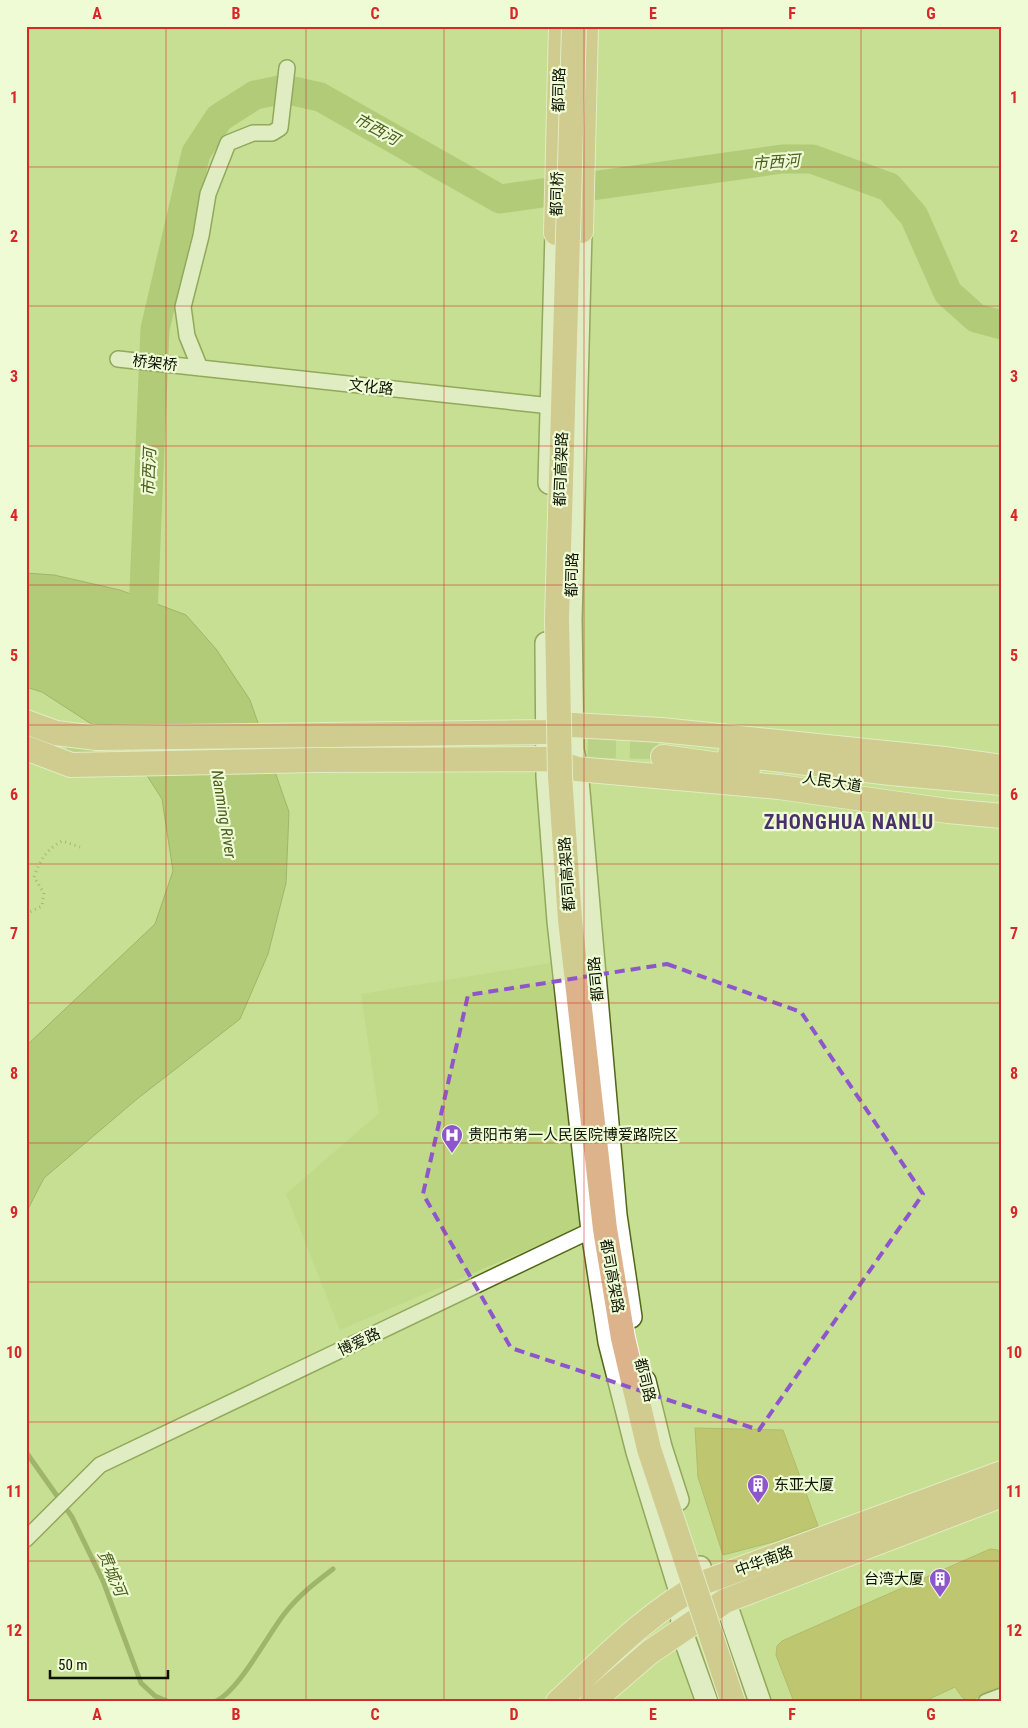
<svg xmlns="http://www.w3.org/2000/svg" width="1028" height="1728" viewBox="0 0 1028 1728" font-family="'Roboto Condensed','Noto Sans SC',sans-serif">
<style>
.built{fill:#bad47f}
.water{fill:#99b359;stroke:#6f833e}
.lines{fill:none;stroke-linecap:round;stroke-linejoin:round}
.stream{stroke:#6f833e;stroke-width:5}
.river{stroke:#99b359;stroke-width:29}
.building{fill:#b4a945;stroke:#99903d}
.highway-tunnel{stroke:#abc07c;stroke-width:28;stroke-dasharray:28 14;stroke-linecap:butt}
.street-casing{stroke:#536719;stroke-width:18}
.secondary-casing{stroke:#536719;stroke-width:24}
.primary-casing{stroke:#fff;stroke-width:26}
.path{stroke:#788955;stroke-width:3;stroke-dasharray:1 4;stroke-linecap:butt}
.street{stroke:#fff;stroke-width:15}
.secondary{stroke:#fff;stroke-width:21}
.primary{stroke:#dcb38b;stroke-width:24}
.primary-bridge-casing{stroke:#fff;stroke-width:26;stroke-linecap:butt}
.primary-bridge{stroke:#dcb38b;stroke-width:24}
.marked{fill:none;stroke:#8e56cd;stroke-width:4;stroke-dasharray:10 6;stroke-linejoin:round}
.grid{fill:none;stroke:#d62828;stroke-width:1;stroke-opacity:0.55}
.labels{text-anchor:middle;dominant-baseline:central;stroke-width:4.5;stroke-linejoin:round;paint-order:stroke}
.street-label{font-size:15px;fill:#0c1300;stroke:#eefbd5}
.poi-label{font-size:15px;fill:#0c1300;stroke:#eefbd5;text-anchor:start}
.water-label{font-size:16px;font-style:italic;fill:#4c5d1d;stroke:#eefbd5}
.district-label{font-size:20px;font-weight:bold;letter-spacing:1px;fill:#4a306b;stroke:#eefbd5}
.neatline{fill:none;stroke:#d62828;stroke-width:2}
.grid-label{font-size:16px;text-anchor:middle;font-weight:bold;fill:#d62828}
</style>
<rect width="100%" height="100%" fill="#c7df92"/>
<!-- built -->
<path class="built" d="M 550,963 L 581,1227 L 340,1330 L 286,1194 L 379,1113 L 361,994 Z"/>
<!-- water -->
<path class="water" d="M 26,573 L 54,575 L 120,590 L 186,615 L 216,649 L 250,700 L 289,812 L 286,883 L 268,954 L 240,1019 L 137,1099 L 44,1178 L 26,1213 L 26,1046 L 155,924 L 173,871 L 162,799 L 130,749 L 42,692 L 26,687 Z"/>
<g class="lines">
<!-- stream -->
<path class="stream" d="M 26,1452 L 72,1517 L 103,1581 L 141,1683 L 155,1696 L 169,1702
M 214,1702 C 238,1693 268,1634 285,1613 C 299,1595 316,1582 333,1569"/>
<!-- river -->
<path class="river" d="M 142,637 L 155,329 L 196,153 L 219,118 L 255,95 L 284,89 L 320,97 L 500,199 L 782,159 L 812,159 L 889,187 L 914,216 L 948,293 L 976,318 L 1002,325"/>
</g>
<!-- building -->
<path class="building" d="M 695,1428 L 783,1430 L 818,1526 L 773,1542 L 723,1555 L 698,1477 Z
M 990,1549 L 998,1550 L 1002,1556 L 1002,1687 L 983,1693 L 970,1702 L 962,1697 L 955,1687 L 923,1702 L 794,1702 L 776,1655 L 777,1646 L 782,1641 Z"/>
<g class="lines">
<!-- highway-tunnel -->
<path class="highway-tunnel" d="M 26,738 C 58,748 92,757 125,756
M 546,743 L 665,745"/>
<!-- street casing -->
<g class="street-casing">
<path id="street" d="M 118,359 L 551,406
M 200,368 L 187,336 L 183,307 L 201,236 L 208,194 L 228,143 L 253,133 L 272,133 L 280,128 L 287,68
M 26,1539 L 100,1465 L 598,1227
M 986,1702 L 1002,1696"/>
</g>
<!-- secondary casing -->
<g class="secondary-casing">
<path id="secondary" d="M 581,231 L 571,620 L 573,750 L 577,769 L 616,1215 L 631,1317
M 549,483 L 556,233
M 546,643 L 547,777 L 558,921 L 592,1231 L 609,1342 L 637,1452 L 681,1595 L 682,1632 L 707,1702
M 645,1381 L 661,1447 L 678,1500
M 700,1567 L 705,1582 L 725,1601 L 760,1702"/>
</g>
<!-- primary casing -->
<g class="primary-casing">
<path id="primary" d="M 581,231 L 586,26
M 556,233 L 561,26
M 26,722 L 56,733 L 97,738 L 547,732 L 572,725 L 661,730 L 944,759 L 1002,767
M 26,748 L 71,765 L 319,760 L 547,759 L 577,769 L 779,787 L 948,811 L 1002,816
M 730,754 L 891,773 L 1002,783
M 663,757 L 748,769
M 558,1702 C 604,1659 648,1612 705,1582 L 1002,1473
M 592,1702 L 650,1652 L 725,1601 L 1002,1495"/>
</g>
<!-- path -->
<path class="path" d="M 26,914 L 42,906 L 44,893 L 34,877 C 40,860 46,850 62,841 L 80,847"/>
<!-- street -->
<use href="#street" class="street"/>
<!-- secondary -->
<use href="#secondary" class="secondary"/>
<!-- primary -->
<use href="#primary" class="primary"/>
<!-- primary-bridge casing -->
<g class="primary-bridge-casing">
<path id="primary-bridge" d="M 574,26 L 557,619 L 560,776 L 570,920 L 605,1229 L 623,1338 L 649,1449 L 733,1702"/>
</g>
<!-- primary-bridge -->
<use href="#primary-bridge" class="primary-bridge"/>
</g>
<!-- marked area -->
<path d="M0 0H1028V1728H0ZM 667,964 L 801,1012 L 923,1194 L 759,1430 L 511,1348 L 423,1194 L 468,995 Z" fill="#c7df92" fill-opacity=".55" fill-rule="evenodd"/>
<path class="marked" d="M 667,964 L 801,1012 L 923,1194 L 759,1430 L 511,1348 L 423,1194 L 468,995 Z"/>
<!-- grid -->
<path class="grid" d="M 166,26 L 166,1702M 306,26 L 306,1702M 444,26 L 444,1702M 584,26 L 584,1702M 722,26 L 722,1702M 861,26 L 861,1702M 26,167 L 1002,167M 26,306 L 1002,306M 26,446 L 1002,446M 26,585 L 1002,585M 26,725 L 1002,725M 26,864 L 1002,864M 26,1003 L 1002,1003M 26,1143 L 1002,1143M 26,1282 L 1002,1282M 26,1422 L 1002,1422M 26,1561 L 1002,1561"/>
<!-- icons -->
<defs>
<g id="hospital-pin" transform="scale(1.125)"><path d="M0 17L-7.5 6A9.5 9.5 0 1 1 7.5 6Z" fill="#8e56cd" stroke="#eefbd5"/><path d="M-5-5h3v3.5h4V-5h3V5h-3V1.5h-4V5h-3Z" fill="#fff"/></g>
<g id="building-pin" transform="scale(1.125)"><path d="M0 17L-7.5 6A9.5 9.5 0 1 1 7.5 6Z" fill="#8e56cd" stroke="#eefbd5"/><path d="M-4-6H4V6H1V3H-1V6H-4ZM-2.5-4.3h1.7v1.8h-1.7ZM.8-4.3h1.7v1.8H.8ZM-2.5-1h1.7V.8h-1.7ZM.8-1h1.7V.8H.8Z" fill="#fff"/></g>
</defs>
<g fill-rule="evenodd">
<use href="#hospital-pin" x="452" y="1135"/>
<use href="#building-pin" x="758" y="1485"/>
<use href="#building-pin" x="940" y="1579"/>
</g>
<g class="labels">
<!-- street labels -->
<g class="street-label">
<text transform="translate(559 90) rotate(-89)">都司路</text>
<text transform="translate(557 194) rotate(-89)">都司桥</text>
<text transform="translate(155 363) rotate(6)">桥架桥</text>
<text transform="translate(371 387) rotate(6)">文化路</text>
<text transform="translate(561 469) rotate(-88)">都司高架路</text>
<text transform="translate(572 575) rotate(-89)">都司路</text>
<text transform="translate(832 782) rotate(9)">人民大道</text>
<text transform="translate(567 874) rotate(-94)">都司高架路</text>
<text transform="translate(596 979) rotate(-95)">都司路</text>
<text transform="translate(612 1276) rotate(80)">都司高架路</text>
<text transform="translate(359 1342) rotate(-25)">博爱路</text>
<text transform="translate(645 1380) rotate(76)">都司路</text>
<text transform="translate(764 1561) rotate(-20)">中华南路</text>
</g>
<!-- poi labels -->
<g class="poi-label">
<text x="468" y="1135">贵阳市第一人民医院博爱路院区</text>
<text x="774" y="1485">东亚大厦</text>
<text x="924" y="1579" text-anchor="end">台湾大厦</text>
</g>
<!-- water labels -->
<g class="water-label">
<text transform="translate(377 129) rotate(29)">市西河</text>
<text transform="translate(776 162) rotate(-4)">市西河</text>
<text transform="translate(149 472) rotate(-88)">市西河</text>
<text transform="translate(224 814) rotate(81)">Nanming River</text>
<text transform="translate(112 1573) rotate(67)">贯城河</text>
</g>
<!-- district labels -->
<g class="district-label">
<text x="849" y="822">ZHONGHUA NANLU</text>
</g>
</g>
<!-- border -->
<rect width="1028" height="1728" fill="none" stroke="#eefbd5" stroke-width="55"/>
<!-- scale -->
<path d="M50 1670v8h118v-8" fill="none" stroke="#0c1300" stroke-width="2.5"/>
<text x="58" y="1670" font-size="15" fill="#0c1300" stroke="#eefbd5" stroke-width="4" paint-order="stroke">50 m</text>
<rect x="28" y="28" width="972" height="1672" class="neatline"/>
<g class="grid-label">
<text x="97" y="19">A</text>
<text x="236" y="19">B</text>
<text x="375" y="19">C</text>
<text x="514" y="19">D</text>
<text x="653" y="19">E</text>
<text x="792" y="19">F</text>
<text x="931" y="19">G</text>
<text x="14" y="103">1</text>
<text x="1014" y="103">1</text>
<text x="14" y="242">2</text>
<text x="1014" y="242">2</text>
<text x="14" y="382">3</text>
<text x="1014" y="382">3</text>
<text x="14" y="521">4</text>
<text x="1014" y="521">4</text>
<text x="14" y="661">5</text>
<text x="1014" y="661">5</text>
<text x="14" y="800">6</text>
<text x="1014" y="800">6</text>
<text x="14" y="939">7</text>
<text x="1014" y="939">7</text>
<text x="14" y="1079">8</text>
<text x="1014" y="1079">8</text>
<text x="14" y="1218">9</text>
<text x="1014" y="1218">9</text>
<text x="14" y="1358">10</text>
<text x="1014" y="1358">10</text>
<text x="14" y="1497">11</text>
<text x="1014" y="1497">11</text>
<text x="14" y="1636">12</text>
<text x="1014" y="1636">12</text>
<text x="97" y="1720">A</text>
<text x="236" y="1720">B</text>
<text x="375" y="1720">C</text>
<text x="514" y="1720">D</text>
<text x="653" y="1720">E</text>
<text x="792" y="1720">F</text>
<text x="931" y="1720">G</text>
</g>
</svg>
